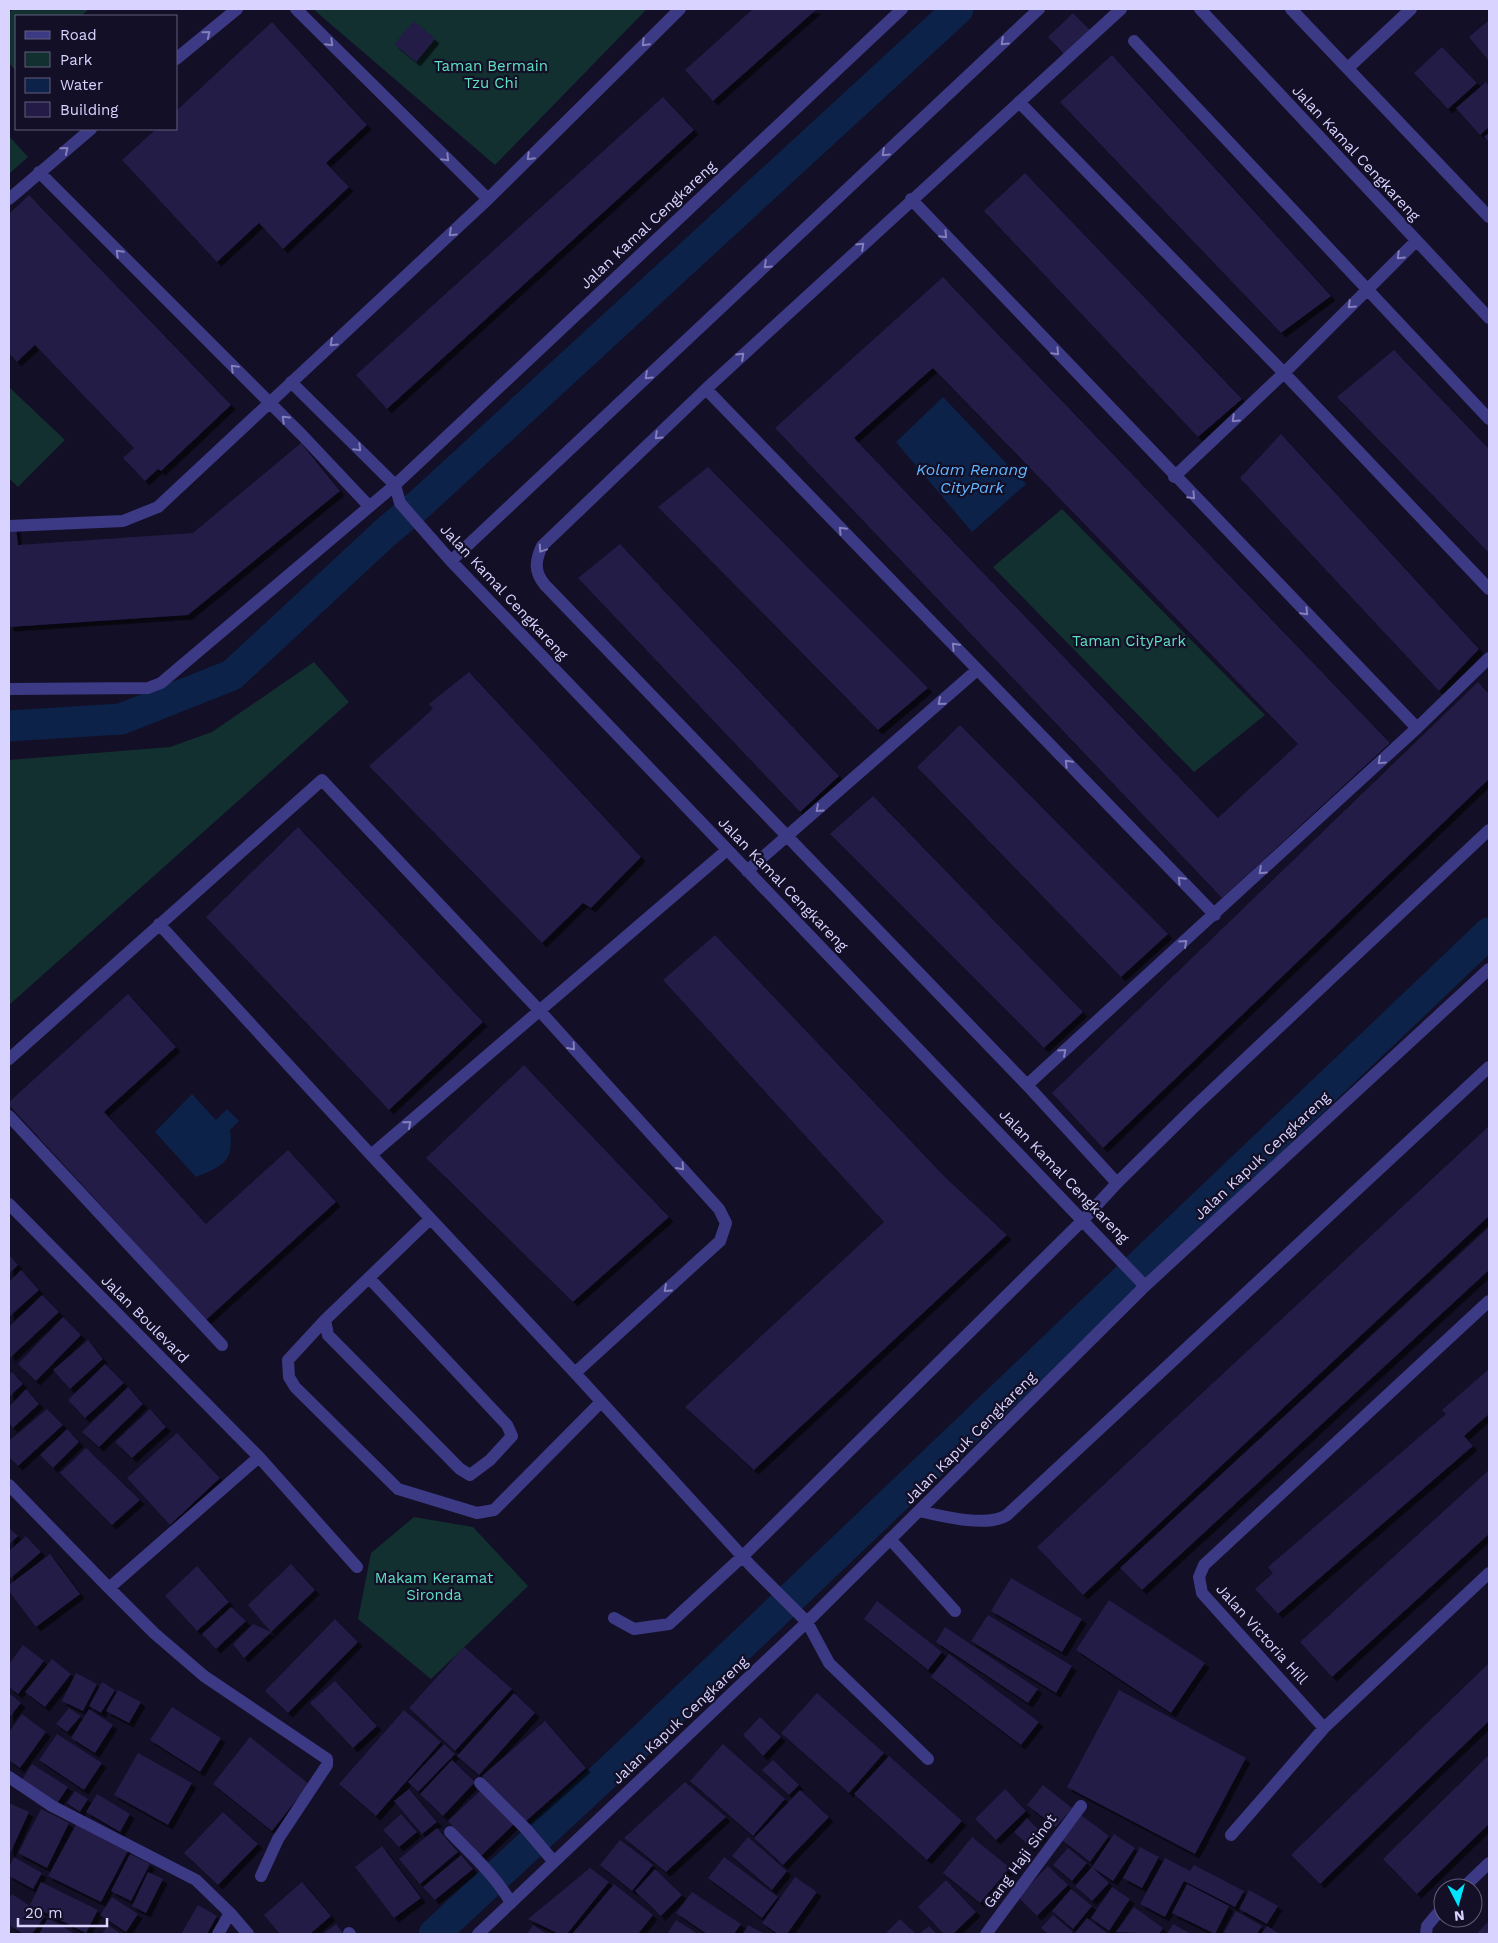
<svg xmlns="http://www.w3.org/2000/svg" width="1498" height="1943" viewBox="0 0 1498 1943" font-family="'Work Sans',sans-serif">
<style>
.green{fill:#12302f}
.water{fill:#0c2248}
.lines{fill:none;stroke-linecap:round;stroke-linejoin:round}
.canal{stroke:#0c2248;stroke-width:31}
.building{fill:#241b47;fill-rule:evenodd;filter:url(#shadow)}
.minor{stroke:#3d3a85;stroke-width:12}
.oneway{stroke:#837fbc}
.labels{text-anchor:middle;dominant-baseline:central;stroke-width:4.5;stroke-linejoin:round;paint-order:stroke}
.park-label{font-size:15px;fill:#5fe0c0;stroke:#130f26}
.street-label{font-size:15px;fill:#d9d4ff;stroke:#130f26}
.water-label{font-size:16px;font-style:italic;fill:#62b6ff;stroke:#130f26}
</style>
<defs>
<filter id="shadow"><feDropShadow dx="4.5" dy="4.5" stdDeviation="0" flood-color="#0009"/></filter>
</defs>
<rect width="100%" height="100%" fill="#130f26"/>
<!-- green -->
<path class="green" d="M 13,9 L 89,9 L 81,16 L 16,16 L 16,71 L 9,63 L 9,13 Z
M 313,9 L 643,9 L 645,11 L 495,165 Z
M 9,136 L 28,157 L 9,174 Z
M 9,387 L 65,440 L 18,487 L 9,478 Z
M 1062,509 L 1265,715 L 1194,772 L 993,567 Z
M 314,662 L 349,702 L 9,1005 L 9,760 L 170,747 L 212,732 Z
M 414,1517 L 473,1527 L 528,1586 L 431,1679 L 358,1619 L 371,1553 Z"/>
<!-- water -->
<path class="water" d="M 943,397 L 1026,484 L 972,532 L 896,442 Z
M 192,1094 L 216,1120 L 227,1109 L 239,1121 L 230,1130 C 234,1161 224,1166 196,1177 L 155,1132 Z"/>
<g class="lines">
<!-- canal -->
<path class="canal" d="M 9,726 L 121,719 L 232,675 L 386,532 L 423,501 L 958,9
M 434,1934 L 604,1776 L 1489,933"/>
</g>
<!-- building -->
<path class="building" d="M 753,9 L 817,9 L 713,101 L 685,70 Z
M 1073,13 L 1092,32 L 1067,57 L 1048,37 Z
M 1489,20 L 1489,61 L 1469,37 Z
M 414,21 L 435,39 L 416,62 L 394,44 Z
M 272,22 L 367,125 L 326,163 L 349,187 L 283,249 L 259,223 L 217,262 L 122,160 L 156,129 L 176,129 L 176,111 Z
M 1442,47 L 1477,83 L 1448,109 L 1414,73 Z
M 1112,55 L 1331,296 L 1281,333 L 1060,102 Z
M 1486,82 L 1489,86 L 1489,127 L 1480,135 L 1456,108 Z
M 663,97 L 694,130 L 387,409 L 356,375 Z
M 1489,133 L 1489,142 L 1484,137 Z
M 1025,173 L 1242,399 L 1198,437 L 984,211 Z
M 29,195 L 231,405 L 161,471 L 158,469 L 145,481 L 123,458 L 134,448 L 35,345 L 17,362 L 9,353 L 9,214 Z
M 943,277 L 1390,743 L 1222,898 L 775,428 ZM 933,368 L 1298,744 L 1218,818 L 854,438 Z
M 1394,350 L 1489,449 L 1489,553 L 1337,397 Z
M 1281,434 L 1479,649 L 1439,691 L 1240,478 Z
M 301,443 L 340,491 L 188,615 L 9,627 L 9,527 L 16,527 L 18,545 L 193,533 Z
M 708,467 L 928,688 L 878,730 L 658,507 Z
M 620,544 L 839,776 L 800,812 L 578,578 Z
M 469,672 L 641,857 L 591,908 L 583,903 L 542,943 L 369,766 L 433,709 L 429,704 Z
M 1478,682 L 1489,694 L 1489,779 L 1103,1148 L 1052,1093 Z
M 960,725 L 1168,934 L 1121,977 L 917,767 Z
M 873,796 L 1083,1012 L 1044,1048 L 830,834 Z
M 298,827 L 483,1022 L 389,1110 L 206,917 Z
M 715,935 L 945,1177 L 1007,1235 L 754,1470 L 685,1407 L 884,1222 L 663,980 Z
M 128,994 L 176,1047 L 104,1112 L 206,1224 L 288,1150 L 336,1202 L 206,1320 L 9,1105 L 9,1102 Z
M 524,1065 L 669,1217 L 573,1302 L 426,1158 Z
M 1489,1126 L 1489,1216 L 1083,1595 L 1037,1547 Z
M 1489,1227 L 1489,1270 L 1142,1590 L 1120,1568 Z
M 9,1255 L 18,1265 L 9,1274 Z
M 21,1270 L 39,1290 L 9,1317 L 9,1282 Z
M 42,1295 L 59,1312 L 11,1357 L 9,1354 L 9,1327 Z
M 63,1317 L 81,1335 L 36,1381 L 18,1364 Z
M 88,1340 L 103,1359 L 70,1389 L 53,1370 Z
M 105,1364 L 124,1383 L 85,1418 L 68,1400 Z
M 1489,1369 L 1489,1414 L 1464,1436 L 1473,1446 L 1278,1614 L 1255,1589 L 1273,1573 L 1268,1567 L 1446,1414 L 1442,1410 Z
M 12,1372 L 23,1384 L 9,1397 L 9,1375 Z
M 128,1387 L 143,1404 L 99,1447 L 82,1432 Z
M 26,1389 L 39,1404 L 13,1428 L 9,1423 L 9,1407 Z
M 47,1409 L 63,1425 L 18,1466 L 9,1457 L 9,1441 Z
M 150,1409 L 166,1427 L 132,1458 L 115,1442 Z
M 67,1429 L 79,1442 L 53,1468 L 40,1455 Z
M 177,1433 L 220,1478 L 170,1525 L 127,1478 Z
M 86,1448 L 140,1500 L 112,1525 L 60,1473 Z
M 1489,1470 L 1489,1534 L 1332,1677 L 1300,1642 Z
M 9,1528 L 18,1536 L 9,1545 Z
M 26,1536 L 41,1552 L 11,1578 L 9,1576 L 9,1551 Z
M 50,1554 L 80,1594 L 36,1627 L 9,1591 L 9,1585 Z
M 291,1564 L 315,1590 L 244,1658 L 233,1644 L 253,1624 L 271,1632 L 248,1605 Z
M 197,1566 L 229,1602 L 197,1631 L 165,1596 Z
M 1011,1578 L 1082,1619 L 1062,1652 L 991,1611 Z
M 1109,1600 L 1205,1663 L 1171,1713 L 1076,1650 Z
M 877,1601 L 942,1652 L 928,1670 L 864,1619 Z
M 231,1607 L 246,1621 L 216,1649 L 202,1634 Z
M 988,1615 L 1072,1666 L 1056,1693 L 971,1641 Z
M 335,1619 L 358,1642 L 288,1713 L 265,1691 Z
M 945,1627 L 1038,1689 L 1028,1703 L 936,1642 Z
M 23,1645 L 44,1661 L 18,1694 L 9,1687 L 9,1664 Z
M 464,1647 L 512,1689 L 455,1751 L 409,1708 Z
M 949,1654 L 1039,1722 L 1021,1745 L 931,1677 Z
M 52,1659 L 71,1674 L 45,1707 L 25,1692 Z
M 1489,1663 L 1489,1721 L 1320,1884 L 1291,1855 Z
M 76,1673 L 97,1684 L 83,1711 L 62,1701 Z
M 335,1681 L 377,1726 L 353,1748 L 310,1703 Z
M 102,1682 L 115,1690 L 101,1713 L 89,1706 Z
M 118,1690 L 141,1702 L 129,1723 L 106,1711 Z
M 1119,1690 L 1246,1758 L 1195,1854 L 1067,1787 Z
M 9,1693 L 21,1703 L 9,1718 Z
M 514,1693 L 535,1713 L 479,1775 L 457,1756 Z
M 817,1693 L 884,1753 L 849,1793 L 781,1733 Z
M 172,1707 L 221,1738 L 200,1772 L 150,1740 Z
M 69,1708 L 81,1716 L 67,1732 L 56,1724 Z
M 89,1709 L 113,1725 L 95,1753 L 71,1738 Z
M 404,1710 L 441,1742 L 376,1816 L 339,1784 Z
M 22,1714 L 46,1732 L 20,1768 L 9,1760 L 9,1732 Z
M 760,1717 L 781,1737 L 763,1756 L 743,1735 Z
M 545,1721 L 586,1768 L 524,1823 L 482,1776 Z
M 57,1734 L 102,1763 L 84,1790 L 39,1760 Z
M 250,1737 L 309,1784 L 272,1831 L 213,1784 Z
M 444,1744 L 455,1754 L 418,1792 L 408,1782 Z
M 723,1744 L 785,1799 L 753,1836 L 690,1781 Z
M 138,1753 L 192,1783 L 168,1825 L 114,1795 Z
M 1489,1755 L 1489,1824 L 1417,1894 L 1383,1859 Z
M 889,1756 L 962,1821 L 927,1860 L 854,1794 Z
M 452,1760 L 475,1782 L 443,1816 L 420,1794 Z
M 773,1760 L 799,1785 L 789,1795 L 762,1770 Z
M 32,1764 L 68,1787 L 56,1805 L 21,1781 Z
M 685,1782 L 726,1817 L 666,1872 L 624,1838 Z
M 1043,1785 L 1072,1808 L 1056,1827 L 1027,1805 Z
M 409,1789 L 437,1822 L 422,1834 L 394,1801 Z
M 1005,1789 L 1026,1811 L 996,1840 L 975,1819 Z
M 481,1790 L 514,1824 L 481,1856 L 448,1821 Z
M 800,1790 L 829,1817 L 783,1865 L 754,1838 Z
M 75,1791 L 88,1799 L 80,1812 L 67,1803 Z
M 97,1794 L 130,1814 L 120,1832 L 86,1812 Z
M 9,1803 L 29,1812 L 9,1856 Z
M 41,1809 L 69,1823 L 47,1868 L 18,1853 Z
M 223,1812 L 258,1844 L 218,1885 L 184,1853 Z
M 401,1814 L 417,1832 L 399,1847 L 383,1830 Z
M 1081,1815 L 1109,1836 L 1090,1862 L 1062,1840 Z
M 1027,1818 L 1043,1834 L 1030,1847 L 1014,1832 Z
M 77,1823 L 129,1849 L 101,1902 L 48,1876 Z
M 437,1828 L 458,1852 L 420,1884 L 399,1859 Z
M 1114,1834 L 1135,1848 L 1113,1881 L 1092,1867 Z
M 748,1837 L 787,1871 L 772,1890 L 732,1856 Z
M 972,1837 L 1010,1868 L 980,1903 L 943,1873 Z
M 620,1840 L 653,1865 L 632,1891 L 600,1865 Z
M 382,1846 L 421,1898 L 394,1918 L 355,1867 Z
M 1140,1847 L 1159,1857 L 1142,1888 L 1123,1878 Z
M 1068,1848 L 1087,1863 L 1072,1881 L 1053,1865 Z
M 130,1854 L 150,1864 L 131,1901 L 111,1891 Z
M 461,1855 L 473,1869 L 435,1900 L 423,1887 Z
M 14,1857 L 42,1873 L 33,1889 L 9,1876 L 9,1867 Z
M 724,1857 L 778,1897 L 762,1918 L 708,1878 Z
M 1165,1858 L 1190,1871 L 1194,1865 L 1244,1891 L 1235,1907 L 1184,1881 L 1165,1917 L 1140,1904 Z
M 1048,1866 L 1068,1885 L 1037,1916 L 1018,1897 Z
M 1092,1867 L 1109,1883 L 1092,1901 L 1075,1886 Z
M 590,1868 L 609,1882 L 567,1934 L 559,1934 L 528,1919 Z
M 655,1869 L 682,1895 L 661,1916 L 635,1891 Z
M 148,1872 L 163,1879 L 146,1913 L 132,1906 Z
M 795,1877 L 817,1892 L 787,1934 L 778,1934 L 762,1923 Z
M 946,1880 L 976,1912 L 953,1934 L 944,1934 L 918,1907 Z
M 41,1882 L 98,1910 L 86,1933 L 30,1905 Z
M 302,1882 L 331,1916 L 310,1934 L 280,1934 L 264,1915 Z
M 614,1884 L 653,1915 L 638,1934 L 572,1934 Z
M 1187,1884 L 1229,1906 L 1215,1934 L 1172,1913 Z
M 1112,1887 L 1130,1899 L 1109,1931 L 1091,1918 Z
M 1071,1889 L 1092,1906 L 1073,1929 L 1052,1911 Z
M 1249,1890 L 1278,1906 L 1267,1924 L 1239,1909 Z
M 692,1892 L 741,1924 L 734,1934 L 707,1934 L 676,1913 Z
M 12,1894 L 45,1916 L 32,1934 L 23,1934 L 9,1925 L 9,1899 Z
M 112,1897 L 138,1914 L 126,1932 L 100,1915 Z
M 198,1905 L 217,1916 L 207,1934 L 181,1934 Z
M 1134,1907 L 1163,1928 L 1159,1934 L 1116,1932 Z
M 1236,1911 L 1262,1926 L 1257,1934 L 1228,1934 L 1224,1932 Z
M 1053,1915 L 1073,1932 L 1071,1934 L 1048,1934 L 1041,1928 Z
M 48,1918 L 75,1934 L 39,1934 Z
M 1087,1918 L 1108,1934 L 1074,1934 Z
M 900,1919 L 916,1934 L 885,1934 Z
M 676,1920 L 698,1934 L 667,1934 Z
M 1489,1921 L 1489,1934 L 1480,1934 L 1478,1932 Z
M 336,1924 L 344,1934 L 323,1934 Z
M 1173,1924 L 1191,1934 L 1167,1934 Z
M 108,1925 L 121,1934 L 102,1934 Z
M 533,1925 L 547,1934 L 527,1934 Z
M 748,1925 L 765,1934 L 743,1934 Z
M 929,1926 L 937,1934 L 919,1934 Z
M 1267,1926 L 1280,1934 L 1261,1934 Z"/>
<g class="lines">
<!-- minor -->
<path class="minor" d="M 296,9 L 488,199
M 1200,9 L 1489,318
M 1291,9 L 1489,217
M 1134,41 L 1489,419
M 176,59 L 237,9
M 1348,68 L 1411,9
M 1019,102 L 1284,373 L 1489,589
M 39,172 L 302,435 L 369,506
M 9,199 L 91,129
M 911,199 L 1417,728
M 291,382 L 395,485 L 400,503 L 451,561 L 1145,1286
M 706,389 L 1215,915
M 1174,477 L 1284,373 L 1416,241
M 9,526 L 123,521 L 158,507 L 488,199 L 680,9
M 451,561 L 1039,9
M 9,689 L 148,688 L 161,683 L 395,485 L 902,9
M 747,871 L 977,670
M 159,924 L 371,1155 L 575,1373 L 752,1567 L 807,1622 L 829,1663 L 928,1759
M 9,1059 L 322,780 L 539,1010 L 719,1209 L 726,1223 L 720,1241 L 575,1373
M 1027,1085 L 1417,728 L 1489,658
M 9,1116 L 222,1345
M 371,1155 L 727,850
M 1117,1183 L 1027,1085 L 545,585 C 534,572 535,561 542,546 L 706,389 L 1121,9
M 9,1204 L 259,1457 L 357,1567
M 369,1278 L 507,1425 L 512,1436 L 490,1460 L 470,1475 L 460,1469 L 328,1335 L 325,1320 L 430,1219
M 1489,1301 L 1204,1565 L 1199,1577 L 1202,1593 L 1324,1728 L 1489,1573
M 325,1320 L 288,1360 L 289,1377 L 295,1387 L 398,1489 L 477,1513 L 494,1510 L 601,1402
M 9,1485 L 109,1588 L 259,1457
M 919,1511 C 941,1516 988,1528 1007,1515 L 1489,1067
M 890,1539 L 955,1611
M 109,1588 L 154,1633 L 204,1676 L 327,1759 L 327,1765 L 278,1839 L 261,1876
M 614,1618 L 634,1629 L 669,1624 L 743,1556 L 1084,1219 L 1117,1183 L 1192,1109 L 1489,830
M 9,1777 L 52,1806 L 196,1880 L 230,1913 L 218,1934
M 480,1783 L 526,1829 L 554,1862
M 450,1832 C 471,1854 496,1876 511,1903
M 1231,1835 L 1324,1728
M 1463,1888 L 1489,1863
M 230,1913 L 248,1934
M 349,1933 L 350,1934
M 478,1934 L 807,1622 L 1145,1286 L 1489,969
M 986,1934 L 1081,1806
M 1426,1934 L 1427,1926 L 1443,1907"/>
</g>
<!-- one-way arrows -->
<defs><path id="oneway-chevron" d="M-2-3.5L2.5 0L-2 3.5" fill="none" stroke-width="1.6" stroke-linecap="round" stroke-linejoin="round" transform="scale(1.25)"/></defs>
<g class="oneway">
<use href="#oneway-chevron" transform="translate(207 34) rotate(-39)"/>
<use href="#oneway-chevron" transform="translate(1004 42) rotate(137)"/>
<use href="#oneway-chevron" transform="translate(330 43) rotate(45)"/>
<use href="#oneway-chevron" transform="translate(645 43) rotate(135)"/>
<use href="#oneway-chevron" transform="translate(65 150) rotate(-39)"/>
<use href="#oneway-chevron" transform="translate(885 153) rotate(137)"/>
<use href="#oneway-chevron" transform="translate(530 157) rotate(135)"/>
<use href="#oneway-chevron" transform="translate(446 158) rotate(45)"/>
<use href="#oneway-chevron" transform="translate(452 233) rotate(137)"/>
<use href="#oneway-chevron" transform="translate(944 235) rotate(46)"/>
<use href="#oneway-chevron" transform="translate(861 246) rotate(-43)"/>
<use href="#oneway-chevron" transform="translate(119 253) rotate(-135)"/>
<use href="#oneway-chevron" transform="translate(1400 256) rotate(136)"/>
<use href="#oneway-chevron" transform="translate(767 265) rotate(137)"/>
<use href="#oneway-chevron" transform="translate(1351 305) rotate(136)"/>
<use href="#oneway-chevron" transform="translate(333 343) rotate(137)"/>
<use href="#oneway-chevron" transform="translate(1056 352) rotate(46)"/>
<use href="#oneway-chevron" transform="translate(741 356) rotate(-43)"/>
<use href="#oneway-chevron" transform="translate(234 368) rotate(-135)"/>
<use href="#oneway-chevron" transform="translate(648 376) rotate(137)"/>
<use href="#oneway-chevron" transform="translate(285 419) rotate(-136)"/>
<use href="#oneway-chevron" transform="translate(1235 419) rotate(136)"/>
<use href="#oneway-chevron" transform="translate(658 436) rotate(136)"/>
<use href="#oneway-chevron" transform="translate(358 448) rotate(45)"/>
<use href="#oneway-chevron" transform="translate(1192 496) rotate(46)"/>
<use href="#oneway-chevron" transform="translate(842 530) rotate(-134)"/>
<use href="#oneway-chevron" transform="translate(542 549) rotate(124)"/>
<use href="#oneway-chevron" transform="translate(1305 612) rotate(46)"/>
<use href="#oneway-chevron" transform="translate(955 646) rotate(-134)"/>
<use href="#oneway-chevron" transform="translate(941 702) rotate(139)"/>
<use href="#oneway-chevron" transform="translate(1381 761) rotate(137)"/>
<use href="#oneway-chevron" transform="translate(1068 763) rotate(-134)"/>
<use href="#oneway-chevron" transform="translate(819 809) rotate(138)"/>
<use href="#oneway-chevron" transform="translate(1262 871) rotate(137)"/>
<use href="#oneway-chevron" transform="translate(1181 880) rotate(-134)"/>
<use href="#oneway-chevron" transform="translate(1184 943) rotate(-42)"/>
<use href="#oneway-chevron" transform="translate(572 1047) rotate(48)"/>
<use href="#oneway-chevron" transform="translate(1063 1052) rotate(-42)"/>
<use href="#oneway-chevron" transform="translate(408 1124) rotate(-41)"/>
<use href="#oneway-chevron" transform="translate(681 1167) rotate(48)"/>
<use href="#oneway-chevron" transform="translate(667 1289) rotate(138)"/>
</g>
<g class="labels">
<!-- park labels -->
<g class="park-label">
<text x="491" y="66">Taman Bermain<tspan x="491" dy="17">Tzu Chi</tspan></text>
<text x="1129" y="641">Taman CityPark</text>
<text x="434" y="1578">Makam Keramat<tspan x="434" dy="17">Sironda</tspan></text>
</g>
<!-- street labels -->
<g class="street-label">
<text transform="translate(1356 153) rotate(47)">Jalan Kamal Cengkareng</text>
<text transform="translate(648 225) rotate(-43)">Jalan Kamal Cengkareng</text>
<text transform="translate(504 592) rotate(47)">Jalan Kamal Cengkareng</text>
<text transform="translate(783 884) rotate(46)">Jalan Kamal Cengkareng</text>
<text transform="translate(1262 1156) rotate(-43)">Jalan Kapuk Cengkareng</text>
<text transform="translate(1064 1176) rotate(46)">Jalan Kamal Cengkareng</text>
<text transform="translate(145 1319) rotate(45)">Jalan Boulevard</text>
<text transform="translate(970 1438) rotate(-45)">Jalan Kapuk Cengkareng</text>
<text transform="translate(1262 1634) rotate(48)">Jalan Victoria Hill</text>
<text transform="translate(680 1720) rotate(-43)">Jalan Kapuk Cengkareng</text>
<text transform="translate(1020 1861) rotate(-54)">Gang Haji Sinot</text>
</g>
<!-- water labels -->
<g class="water-label">
<text x="972" y="469">Kolam Renang<tspan x="972" dy="18">CityPark</tspan></text>
</g>
</g>
<!-- border -->
<rect width="1498" height="1943" fill="none" stroke="#d9d4ff" stroke-width="20"/>
<!-- legend -->
<rect x="15" y="15" width="162" height="115" fill="#130f26" stroke="#625e7d"/>
<rect x="25" y="31" width="25" height="8" fill="#3d3a85" stroke="#625e7d"/>
<text x="60" y="40" font-size="15" fill="#d9d4ff">Road</text>
<rect x="25" y="52" width="25" height="15" fill="#12302f" stroke="#625e7d"/>
<text x="60" y="65" font-size="15" fill="#d9d4ff">Park</text>
<rect x="25" y="78" width="25" height="15" fill="#0c2248" stroke="#625e7d"/>
<text x="60" y="90" font-size="15" fill="#d9d4ff">Water</text>
<rect x="25" y="102" width="25" height="15" fill="#241b47" stroke="#625e7d"/>
<text x="60" y="115" font-size="15" fill="#d9d4ff">Building</text>
<!-- north arrow -->
<g transform="translate(1458 1903) rotate(174)"><circle r="24" fill="#130f26" stroke="#625e7d"/>
<path d="M0-4L9 19L0 12L-9 19Z" fill="#00e5ff"/>
<text y="-8" font-size="14" font-weight="bold" text-anchor="middle" fill="#d9d4ff">N</text>
</g>
<!-- scale -->
<path d="M18 1918v8h89v-8" fill="none" stroke="#d9d4ff" stroke-width="2.5"/>
<text x="25" y="1918" font-size="15" fill="#d9d4ff" stroke="#130f26" stroke-width="4" paint-order="stroke">20 m</text>
</svg>
